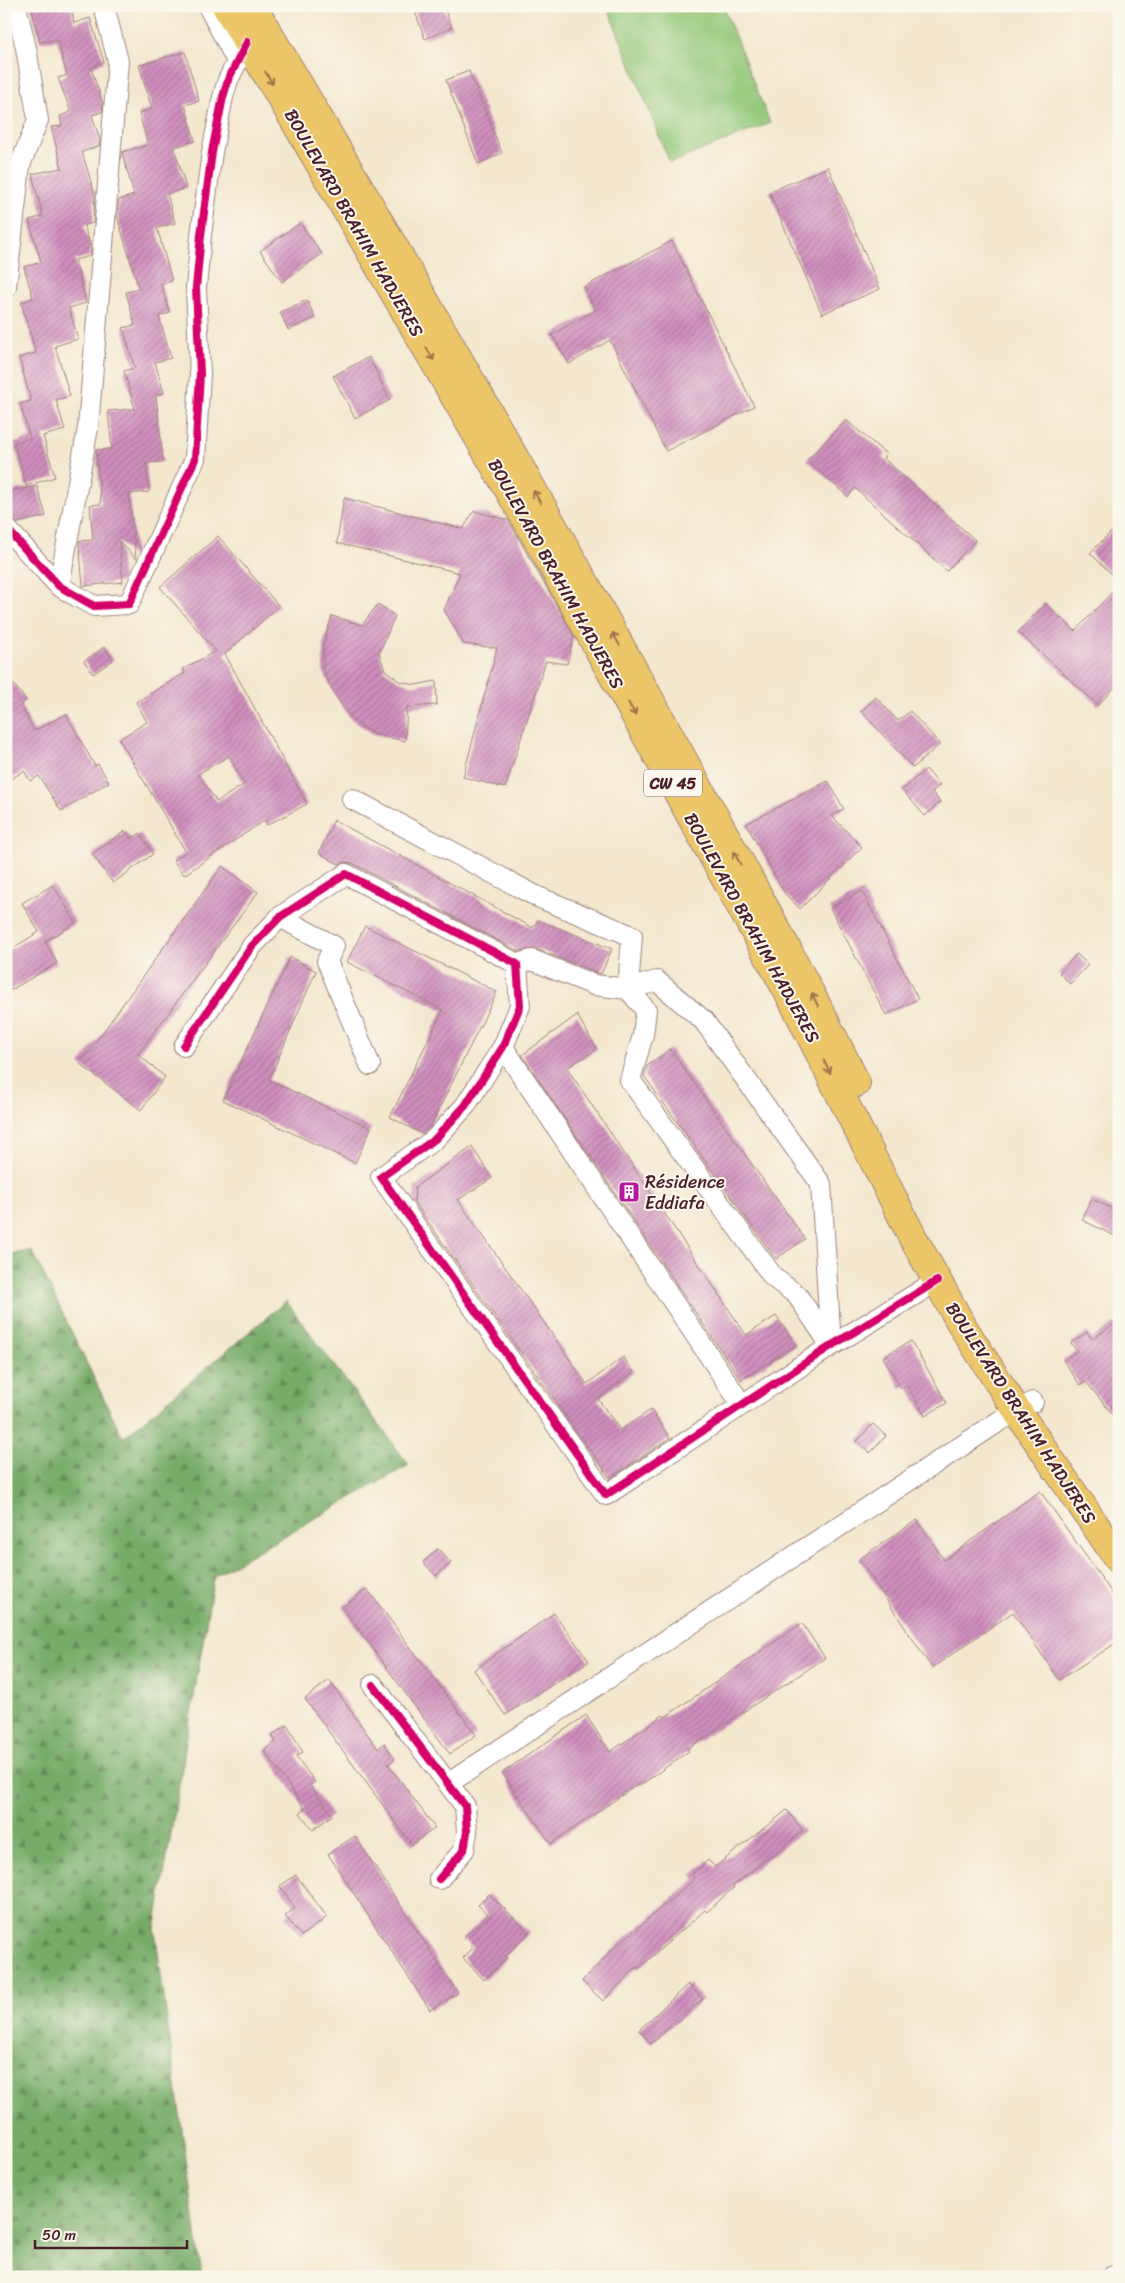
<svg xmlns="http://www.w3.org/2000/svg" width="1125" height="2283" viewBox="0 0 1125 2283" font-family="Sriracha,sans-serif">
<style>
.forest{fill:url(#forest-firs);stroke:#60664a}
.pitch{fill:#93c778;stroke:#6e7352}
.building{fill:url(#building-hatch);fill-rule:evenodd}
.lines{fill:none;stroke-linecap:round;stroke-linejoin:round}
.minor-casing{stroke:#9e837c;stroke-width:22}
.primary-casing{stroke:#9e837c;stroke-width:30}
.minor{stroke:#fff;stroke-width:20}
.primary{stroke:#ecc669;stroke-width:28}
.cycleway-casing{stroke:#fbf7ec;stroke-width:11}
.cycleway{stroke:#d6006c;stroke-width:8}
.oneway{stroke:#9b724a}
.labels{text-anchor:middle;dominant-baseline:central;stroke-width:4;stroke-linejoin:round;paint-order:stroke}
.shield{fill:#fbf7ec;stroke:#7f6065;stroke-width:1}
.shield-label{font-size:16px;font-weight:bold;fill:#4a1f2b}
.street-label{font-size:18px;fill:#4a1f2b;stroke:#fbf7ec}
.poi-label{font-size:18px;fill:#4a1f2b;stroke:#fbf7ec;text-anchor:start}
</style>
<defs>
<pattern id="forest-firs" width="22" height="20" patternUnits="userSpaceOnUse" patternTransform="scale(1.25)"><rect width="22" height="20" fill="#76ac68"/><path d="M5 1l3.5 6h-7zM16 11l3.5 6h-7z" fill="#638b56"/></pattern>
<pattern id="building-hatch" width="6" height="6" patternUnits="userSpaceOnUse" patternTransform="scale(1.25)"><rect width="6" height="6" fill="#d08fbe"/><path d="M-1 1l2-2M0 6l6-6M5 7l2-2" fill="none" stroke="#ab749b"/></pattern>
</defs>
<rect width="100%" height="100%" fill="#fbf7ec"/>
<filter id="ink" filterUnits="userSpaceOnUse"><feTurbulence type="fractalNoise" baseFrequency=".02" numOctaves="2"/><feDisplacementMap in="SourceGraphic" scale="10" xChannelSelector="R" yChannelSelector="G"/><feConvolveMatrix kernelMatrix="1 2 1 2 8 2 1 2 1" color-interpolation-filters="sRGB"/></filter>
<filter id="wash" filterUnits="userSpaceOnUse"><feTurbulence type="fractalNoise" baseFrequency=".0096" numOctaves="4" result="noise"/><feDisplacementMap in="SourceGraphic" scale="20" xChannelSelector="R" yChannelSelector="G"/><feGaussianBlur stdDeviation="1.12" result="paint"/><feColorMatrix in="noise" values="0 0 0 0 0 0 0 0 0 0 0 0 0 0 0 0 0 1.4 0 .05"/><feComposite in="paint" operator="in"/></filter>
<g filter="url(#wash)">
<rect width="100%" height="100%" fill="#f3e7ce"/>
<!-- forest -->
<path class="forest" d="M 32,1250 L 123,1438 L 286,1301 L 409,1465 L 214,1576 L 155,1930 L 202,2277 L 6,2277 L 6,1255 Z"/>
<!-- pitch -->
<path class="pitch" d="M 607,6 L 723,6 L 770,123 L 670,163 Z"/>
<g id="blocks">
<!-- building -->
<path class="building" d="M 31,6 L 71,6 L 74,23 L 90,18 L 104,62 L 91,68 L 103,104 L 102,112 L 92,115 L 100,140 L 99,146 L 82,152 L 95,195 L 93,223 L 84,225 L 91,248 L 90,256 L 75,260 L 86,303 L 69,308 L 78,339 L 55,346 L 70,396 L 56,400 L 65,430 L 43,436 L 55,477 L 26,486 L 14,443 L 30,438 L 20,404 L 31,401 L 19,358 L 36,353 L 21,302 L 33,298 L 24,267 L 41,262 L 29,220 L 43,216 L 32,174 L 62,168 L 51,127 L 62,126 L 60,116 L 71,112 L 58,78 L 67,75 L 57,40 L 40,42 Z
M 413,6 L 443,6 L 452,27 L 425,39 Z
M 185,52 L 199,101 L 185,105 L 195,141 L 174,147 L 186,188 L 167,194 L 175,223 L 157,228 L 172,281 L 161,284 L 170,313 L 159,316 L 171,358 L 155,362 L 164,393 L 156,395 L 163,462 L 146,463 L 149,492 L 129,494 L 136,559 L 119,541 L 123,582 L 83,586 L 79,541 L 93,540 L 90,505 L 101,504 L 96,450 L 112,449 L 108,411 L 135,409 L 124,371 L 135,368 L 123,328 L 135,325 L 126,292 L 139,289 L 117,216 L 119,200 L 134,195 L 122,152 L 148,145 L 139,113 L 152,109 L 139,65 Z
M 469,71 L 502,153 L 478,164 L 446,80 Z
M 828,167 L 880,289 L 822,314 L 769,192 Z
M 300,223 L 322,254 L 282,282 L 260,251 Z
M 672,241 L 754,406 L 666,451 L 610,340 L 569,364 L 552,335 L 595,310 L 584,287 Z
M 307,300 L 315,318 L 288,330 L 280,312 Z
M 369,357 L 390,400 L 355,418 L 333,376 Z
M 846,420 L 886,454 L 883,458 L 975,540 L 947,571 L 855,488 L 848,497 L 807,460 Z
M 37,486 L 46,516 L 17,523 L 10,517 L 6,492 Z
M 344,498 L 463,529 L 474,511 L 508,520 L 532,562 L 574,636 L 567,664 L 546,661 L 505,788 L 463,777 L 497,648 L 464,644 L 444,610 L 460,573 L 337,543 Z
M 1119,524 L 1119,581 L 1090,553 Z
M 218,536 L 279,606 L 225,654 L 307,804 L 267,825 L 265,820 L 184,875 L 173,860 L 186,852 L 119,739 L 147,722 L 136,702 L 185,673 L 183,669 L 216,651 L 160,587 ZM 229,756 L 244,784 L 217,802 L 198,774 Z
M 1119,585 L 1119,683 L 1098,705 L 1018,632 L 1045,603 L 1075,631 Z
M 378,604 L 395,616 L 379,653 L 385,670 L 399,681 L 415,685 L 436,681 L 437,705 L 407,707 L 405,741 L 373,734 L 351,719 L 336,697 L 323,671 L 323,645 L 332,616 L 362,625 Z
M 104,647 L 113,660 L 93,674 L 84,661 Z
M 6,675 L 26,700 L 21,705 L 34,731 L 66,714 L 95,766 L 98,764 L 109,782 L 61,811 L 39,776 L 30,781 L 24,771 L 6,782 Z
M 876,697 L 898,721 L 910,711 L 940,744 L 913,768 L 861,711 Z
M 926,769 L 940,785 L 932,792 L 940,802 L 925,816 L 902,790 Z
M 828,781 L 844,809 L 832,816 L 862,847 L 800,909 L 785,894 L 746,824 Z
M 334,820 L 533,928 L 538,920 L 612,949 L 601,974 L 536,949 L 518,951 L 352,863 L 345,862 L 339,864 L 319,853 Z
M 125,831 L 132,839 L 140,833 L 153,854 L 113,883 L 92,854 Z
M 222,866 L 258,892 L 138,1054 L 165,1077 L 141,1110 L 80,1064 Z
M 53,885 L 76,923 L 45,941 L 57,963 L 6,993 L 6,952 L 39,932 L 22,903 Z
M 862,891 L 918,999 L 886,1015 L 830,908 Z
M 365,926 L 497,992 L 430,1127 L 422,1134 L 390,1117 L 443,1010 L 347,962 Z
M 1077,954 L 1088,965 L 1070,984 L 1059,973 Z
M 290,957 L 316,971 L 269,1080 L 371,1128 L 355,1163 L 223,1100 Z
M 577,1015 L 597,1049 L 567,1068 L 746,1335 L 776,1316 L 796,1345 L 741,1380 L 522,1055 Z
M 670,1049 L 805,1239 L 776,1259 L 644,1076 L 647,1066 Z
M 472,1147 L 492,1178 L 458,1200 L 587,1384 L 623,1357 L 634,1372 L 598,1399 L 620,1430 L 651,1410 L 670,1438 L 610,1478 L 414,1202 L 415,1187 Z
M 1092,1199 L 1119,1212 L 1119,1238 L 1082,1220 Z
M 1119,1321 L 1119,1422 L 1086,1382 L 1080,1385 L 1063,1360 L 1077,1351 L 1071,1343 L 1087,1332 L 1092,1339 Z
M 911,1341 L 947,1403 L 925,1416 L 907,1385 L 901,1388 L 883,1357 Z
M 873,1424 L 886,1436 L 870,1453 L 857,1441 Z
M 1040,1491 L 1119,1603 L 1119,1641 L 1059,1680 L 1013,1612 L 932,1668 L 859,1559 L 917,1520 L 944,1560 Z
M 438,1549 L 451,1563 L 436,1576 L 423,1562 Z
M 367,1589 L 476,1735 L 450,1754 L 342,1607 Z
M 554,1613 L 589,1661 L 505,1715 L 474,1670 Z
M 802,1623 L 825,1658 L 687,1749 L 689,1751 L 639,1786 L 638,1784 L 551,1844 L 502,1773 L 586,1715 L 610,1752 L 663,1715 L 665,1717 Z
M 329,1680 L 378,1749 L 384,1743 L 395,1759 L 388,1764 L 435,1828 L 412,1845 L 305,1699 Z
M 287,1725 L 303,1752 L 296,1756 L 315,1782 L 310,1785 L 332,1815 L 313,1830 L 300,1813 L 305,1809 L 264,1750 L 276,1742 L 272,1735 Z
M 787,1810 L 803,1831 L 733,1886 L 734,1887 L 707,1912 L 705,1910 L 638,1969 L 636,1967 L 603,2001 L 582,1981 L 615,1947 L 695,1879 L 692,1875 L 708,1860 L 715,1867 Z
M 355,1836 L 458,1993 L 430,2010 L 328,1854 Z
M 296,1875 L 327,1917 L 301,1936 L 285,1916 L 295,1908 L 280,1886 Z
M 489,1894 L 529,1932 L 505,1957 L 507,1958 L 484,1980 L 463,1958 L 473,1948 L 463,1938 L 488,1914 L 478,1905 Z
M 688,1984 L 703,1999 L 651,2044 L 639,2030 Z"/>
</g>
</g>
<g filter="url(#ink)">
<use href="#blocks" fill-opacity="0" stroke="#9e837c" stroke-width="1"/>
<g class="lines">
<!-- minor casing -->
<g class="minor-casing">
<path id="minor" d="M 208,6 L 237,61
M 6,287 L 20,165 L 38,120 L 26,48 L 16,6
M 6,528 L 59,586 L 94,606 L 129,604 L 195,459 L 200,374 L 196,288 L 201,235 L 212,152 L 223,97 L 228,80 L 247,42
M 59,586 L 88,428 L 118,61 L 104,6
M 352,799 L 538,897 L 632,936 L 628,989 L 657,981 L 704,1021 L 821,1184 L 831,1346
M 280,917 L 334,946 L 327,961 L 370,1065
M 517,964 L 532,960 L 594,985 L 628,989 L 646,1010 L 643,1035 L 630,1080 L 774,1278 L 797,1295 L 830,1344
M 184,1046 L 252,946 L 280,917 L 346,874 L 517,964 L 520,1006 L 503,1047 L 465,1106 L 435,1139 L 381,1177 L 606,1495 L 831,1346 L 937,1281
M 503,1047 L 742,1405
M 373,1685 L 465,1806 L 467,1832 L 464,1850 L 439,1879
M 449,1783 L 998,1422 L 1033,1402
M 1111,2277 L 1119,2274"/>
</g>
<!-- primary casing -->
<g class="primary-casing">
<path id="primary" d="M 226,6 L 289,111 L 546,554 L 792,999 L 912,1236 L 963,1327 L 1017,1411 L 1119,1560
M 252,6 C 389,235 521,467 650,700 C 720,827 792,953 856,1083"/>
</g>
<!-- minor -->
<use href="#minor" class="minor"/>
<!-- primary -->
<use href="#primary" class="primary"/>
<!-- cycleway casing -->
<g class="cycleway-casing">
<path id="cycleway" d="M 6,528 L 59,586 L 94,606 L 129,604 L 195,459 L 200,374 L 196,288 L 201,235 L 212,152 L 223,97 L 228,80 L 247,42
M 184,1046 L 252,946 L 280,917 L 346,874 L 517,964 L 520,1006 L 503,1047 L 465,1106 L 435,1139 L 381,1177 L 606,1495 L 831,1346 L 937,1281
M 373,1685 L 465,1806 L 467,1832 L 464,1850 L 439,1879"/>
</g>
<!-- cycleway -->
<use href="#cycleway" class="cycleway"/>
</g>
<!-- one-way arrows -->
<defs><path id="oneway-shaft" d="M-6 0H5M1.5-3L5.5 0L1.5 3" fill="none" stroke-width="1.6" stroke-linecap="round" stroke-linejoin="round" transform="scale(1.25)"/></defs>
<g class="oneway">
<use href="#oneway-shaft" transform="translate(269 78) rotate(59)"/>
<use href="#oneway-shaft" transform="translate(430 354) rotate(60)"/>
<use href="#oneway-shaft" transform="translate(537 497) rotate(-120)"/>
<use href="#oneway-shaft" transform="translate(616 639) rotate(-119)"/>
<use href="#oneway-shaft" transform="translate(632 709) rotate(61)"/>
<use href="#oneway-shaft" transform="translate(737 858) rotate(-119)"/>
<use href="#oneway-shaft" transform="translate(815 1000) rotate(-117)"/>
<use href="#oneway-shaft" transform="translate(827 1067) rotate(63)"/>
</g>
</g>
<!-- icons -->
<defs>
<g id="building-square" transform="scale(1.125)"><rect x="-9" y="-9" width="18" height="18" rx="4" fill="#b5179e" stroke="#fbf7ec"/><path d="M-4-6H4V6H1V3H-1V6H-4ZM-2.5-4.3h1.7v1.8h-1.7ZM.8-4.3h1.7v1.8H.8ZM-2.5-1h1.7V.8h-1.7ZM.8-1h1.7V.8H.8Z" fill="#fff"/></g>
</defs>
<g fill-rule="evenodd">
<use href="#building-square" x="629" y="1192"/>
</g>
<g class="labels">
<!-- shield labels -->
<rect class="shield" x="644" y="769.5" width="58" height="27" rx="4"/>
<g class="shield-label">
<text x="673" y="783">CW 45</text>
</g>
<!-- street labels -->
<g class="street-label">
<text transform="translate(354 223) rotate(60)">BOULEVARD BRAHIM HADJERES</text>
<text transform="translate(556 574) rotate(61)">BOULEVARD BRAHIM HADJERES</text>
<text transform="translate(752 928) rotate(61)">BOULEVARD BRAHIM HADJERES</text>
<text transform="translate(1021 1413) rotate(57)">BOULEVARD BRAHIM HADJERES</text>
</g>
<!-- poi labels -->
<g class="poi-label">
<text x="645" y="1182">Résidence<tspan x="645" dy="21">Eddiafa</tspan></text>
</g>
</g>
<!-- margin -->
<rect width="1125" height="2283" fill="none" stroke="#fbf7ec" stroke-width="25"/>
<!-- scale -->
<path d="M35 2240v8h152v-8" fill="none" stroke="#4a1f2b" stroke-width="2.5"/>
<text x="42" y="2240" font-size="15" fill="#4a1f2b" stroke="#fbf7ec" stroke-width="4" paint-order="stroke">50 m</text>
</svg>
